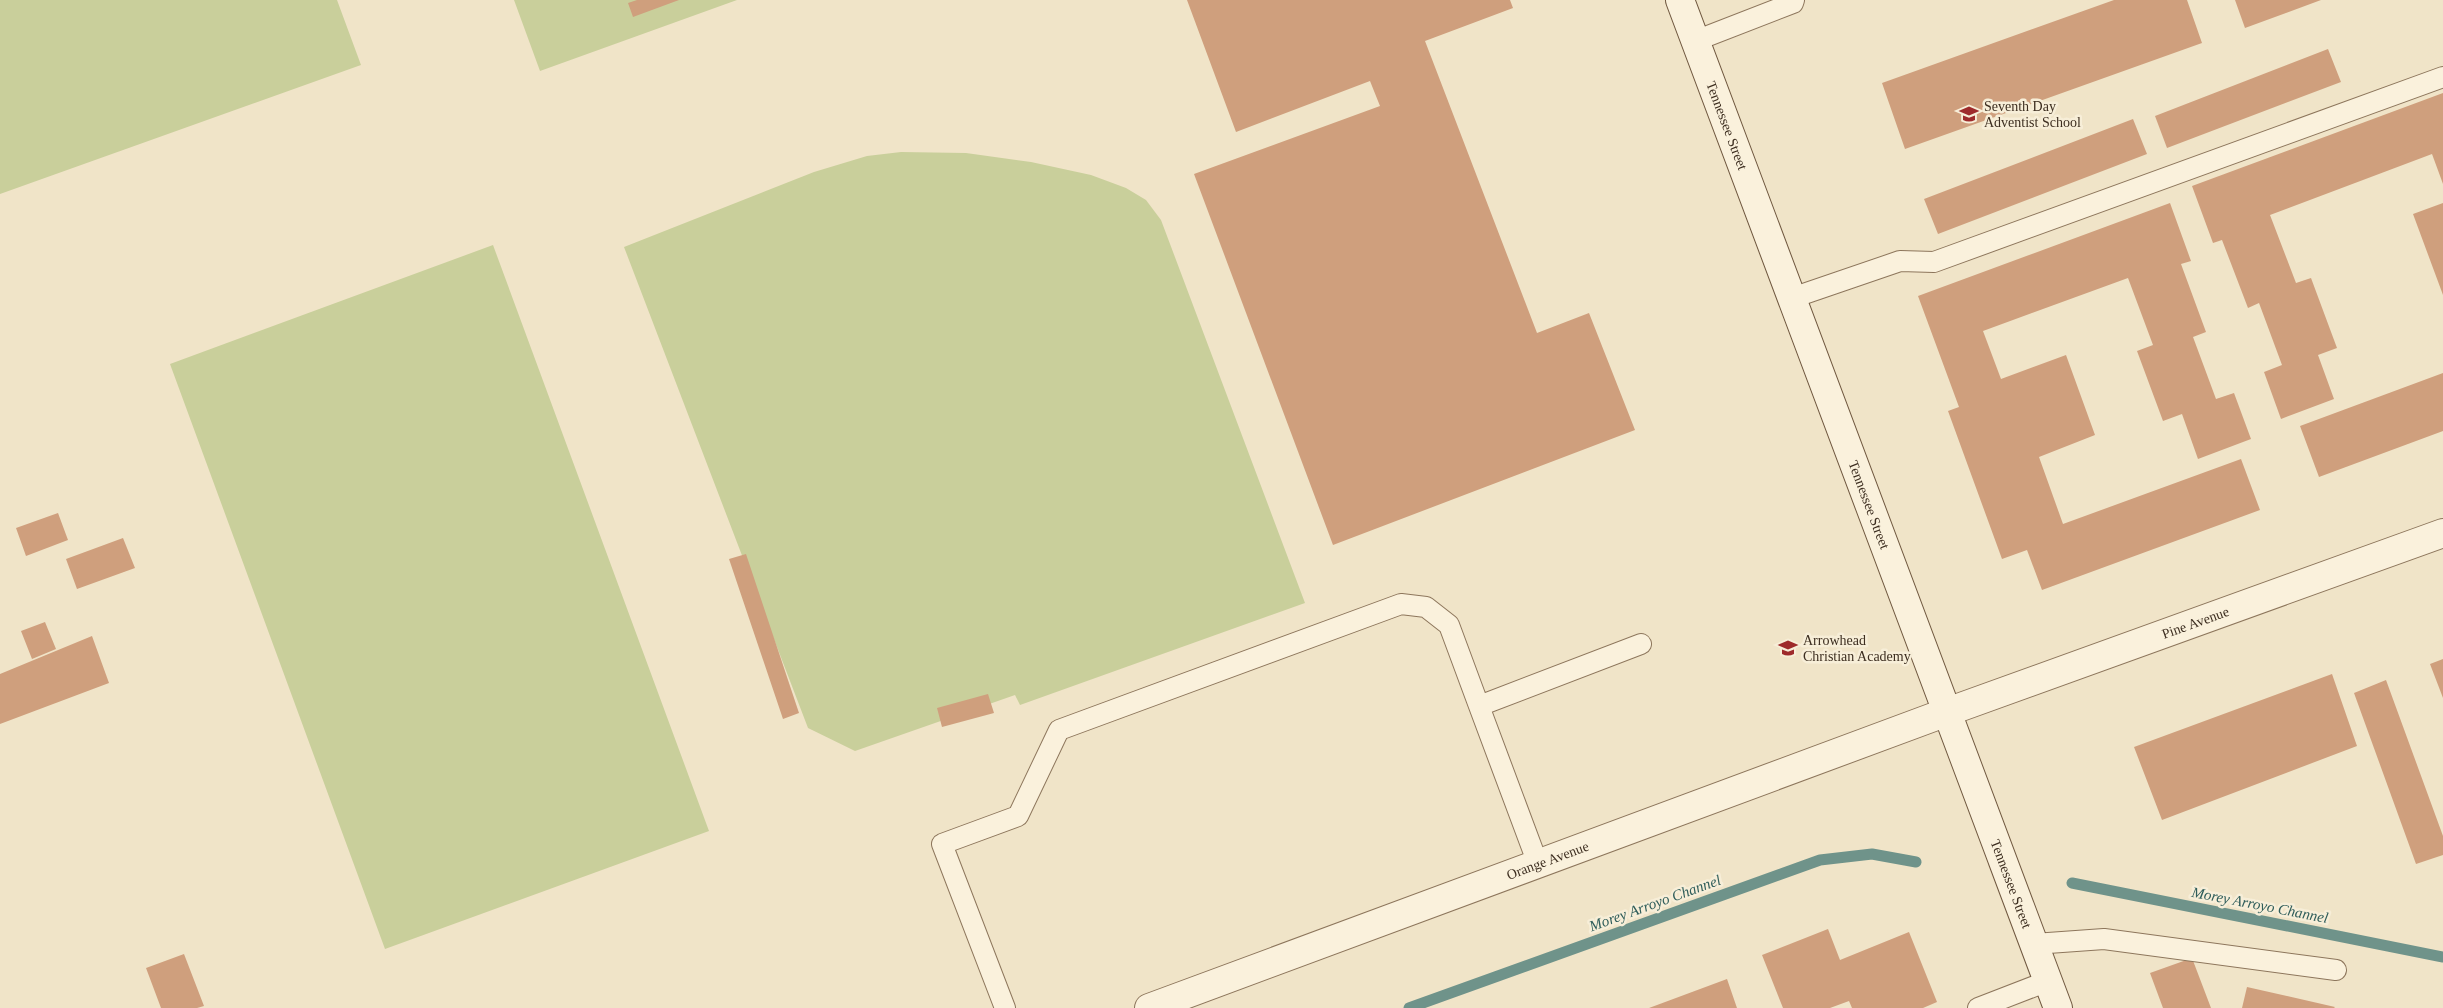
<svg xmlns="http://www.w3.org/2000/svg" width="2443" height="1008" viewBox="0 0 2443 1008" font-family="Georgia,serif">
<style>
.pitch{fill:#c9cf9b}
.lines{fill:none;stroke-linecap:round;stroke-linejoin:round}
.stream{stroke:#6f938a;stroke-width:11}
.building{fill:#cf9f7d}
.service-casing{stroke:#8d765c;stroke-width:22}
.minor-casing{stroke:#8d765c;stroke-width:30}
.tertiary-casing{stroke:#8d765c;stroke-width:30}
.secondary-casing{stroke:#6f573f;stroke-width:30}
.service{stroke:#faf1dc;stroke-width:20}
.minor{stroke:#faf1dc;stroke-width:28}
.tertiary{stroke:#faf1dc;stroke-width:28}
.secondary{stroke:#faf1dc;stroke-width:28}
.labels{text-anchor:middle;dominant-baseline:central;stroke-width:5;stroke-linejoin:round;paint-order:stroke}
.poi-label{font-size:14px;fill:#3d2e20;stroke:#f7eed8;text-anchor:start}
.street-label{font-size:14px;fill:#3d2e20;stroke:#f7eed8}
.water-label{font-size:15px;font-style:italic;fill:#2f5d5a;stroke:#f7eed8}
</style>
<rect width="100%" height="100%" fill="#f0e4c8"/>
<!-- pitch -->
<path class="pitch" d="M 0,0 L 337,0 L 361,65 L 0,194 Z
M 514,0 L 737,0 L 540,71 Z
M 901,152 L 966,153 L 1031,162 L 1091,175 L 1126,188 L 1146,200 L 1161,220 L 1305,603 L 1020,705 L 1015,695 L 855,751 L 808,728 L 624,247 L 814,172 L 867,156 Z
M 493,245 L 709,831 L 385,949 L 170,364 Z"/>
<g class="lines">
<!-- stream -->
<path class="stream" d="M 2072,883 L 2443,957
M 1409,1008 L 1820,860 L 1872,854 L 1916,862"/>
</g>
<!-- building -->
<path class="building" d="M 637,0 L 679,0 L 633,17 L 628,3 Z
M 1187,0 L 1510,0 L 1513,8 L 1425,41 L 1537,333 L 1589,313 L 1635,430 L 1333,545 L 1194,174 L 1380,106 L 1370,81 L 1236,132 Z
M 2114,0 L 2187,0 L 2202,43 L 1905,149 L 1882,83 Z
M 2235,0 L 2321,0 L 2245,28 Z
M 2328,49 L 2341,82 L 2167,148 L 2155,116 Z
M 2443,93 L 2443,184 L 2432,154 L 2270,215 L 2296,283 L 2311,278 L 2337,348 L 2318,355 L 2334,399 L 2281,419 L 2264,372 L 2282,365 L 2259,303 L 2248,308 L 2222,240 L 2213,243 L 2192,186 Z
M 2133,119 L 2147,154 L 1938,234 L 1924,199 Z
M 2170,203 L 2191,261 L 2181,264 L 2206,332 L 2193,337 L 2216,399 L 2234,393 L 2251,439 L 2198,459 L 2182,414 L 2163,421 L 2137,351 L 2153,345 L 2128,278 L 1983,331 L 2001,379 L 2066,355 L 2095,435 L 2039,457 L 2063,524 L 2241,459 L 2260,510 L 2042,590 L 2027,550 L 2002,559 L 1948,411 L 1959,407 L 1918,296 Z
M 2443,203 L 2443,295 L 2413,214 Z
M 2443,373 L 2443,431 L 2319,477 L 2300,426 Z
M 58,513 L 68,540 L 26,556 L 16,528 Z
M 123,538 L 135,568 L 77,589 L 66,559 Z
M 746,554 L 799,713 L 783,719 L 729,559 Z
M 45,622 L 56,649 L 32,659 L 21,631 Z
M 92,636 L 109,683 L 0,724 L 0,674 Z
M 2443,659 L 2443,698 L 2430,664 Z
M 2332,674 L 2357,746 L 2162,820 L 2134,747 Z
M 2386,680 L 2443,836 L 2443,855 L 2416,864 L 2354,693 Z
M 988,694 L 994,713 L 942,727 L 937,708 Z
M 1828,929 L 1840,960 L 1909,932 L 1937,1002 L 1923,1008 L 1852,1008 L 1849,1001 L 1830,1008 L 1783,1008 L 1762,955 Z
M 184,954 L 204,1006 L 197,1008 L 161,1008 L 146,968 Z
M 2192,958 L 2211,1008 L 2163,1008 L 2150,973 Z
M 1727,979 L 1737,1008 L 1649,1008 Z
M 2247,987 L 2335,1007 L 2334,1008 L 2242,1008 Z"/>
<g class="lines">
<!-- service casing -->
<g class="service-casing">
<path id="service" d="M 1695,41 L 1793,3 L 1794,0
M 1792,298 L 1900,261 L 1934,262 L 2443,77
M 1538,864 L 1479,706 L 1641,644
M 2034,944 L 2104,939 L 2336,970
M 1005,1008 L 942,844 L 1018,816 L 1059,730 L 1401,604 L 1426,607 L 1449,625 L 1479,706
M 1978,1008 L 2048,981"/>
</g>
<!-- minor casing -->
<g class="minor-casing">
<g id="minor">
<path id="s1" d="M 1947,712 L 2443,533"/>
</g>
</g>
<!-- tertiary casing -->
<g class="tertiary-casing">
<g id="tertiary">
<path id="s2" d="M 1149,1008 L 1947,712"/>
</g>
</g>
<!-- secondary casing -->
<g class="secondary-casing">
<g id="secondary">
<path id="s3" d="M 1680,0 L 2058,1008"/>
</g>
</g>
<!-- service -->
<use href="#service" class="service"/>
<!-- minor -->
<use href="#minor" class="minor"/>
<!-- tertiary -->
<use href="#tertiary" class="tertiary"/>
<!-- secondary -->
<use href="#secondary" class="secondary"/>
</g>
<!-- icons -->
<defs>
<g id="school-bare" transform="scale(1.5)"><path d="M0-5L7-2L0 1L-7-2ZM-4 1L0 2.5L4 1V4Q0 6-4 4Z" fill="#9e2a2b" stroke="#f7eed8" stroke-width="2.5" paint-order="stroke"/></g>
</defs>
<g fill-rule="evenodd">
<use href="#school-bare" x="1969" y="114"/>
<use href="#school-bare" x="1788" y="648"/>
</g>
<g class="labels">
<!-- poi labels -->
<g class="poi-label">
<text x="1984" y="106">Seventh Day<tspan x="1984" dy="16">Adventist School</tspan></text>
<text x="1803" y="640">Arrowhead<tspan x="1803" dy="16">Christian Academy</tspan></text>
</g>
<!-- street labels -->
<g class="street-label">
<text stroke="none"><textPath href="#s3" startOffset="134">Tennessee Street</textPath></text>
<text stroke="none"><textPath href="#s3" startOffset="539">Tennessee Street</textPath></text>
<text stroke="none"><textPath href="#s1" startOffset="264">Pine Avenue</textPath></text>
<text stroke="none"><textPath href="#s2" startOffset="425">Orange Avenue</textPath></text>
<text stroke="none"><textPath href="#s3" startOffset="944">Tennessee Street</textPath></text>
</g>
<!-- water labels -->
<g class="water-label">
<text transform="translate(1655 903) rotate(-20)">Morey Arroyo Channel</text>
<text transform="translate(2260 905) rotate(11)">Morey Arroyo Channel</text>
</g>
</g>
</svg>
